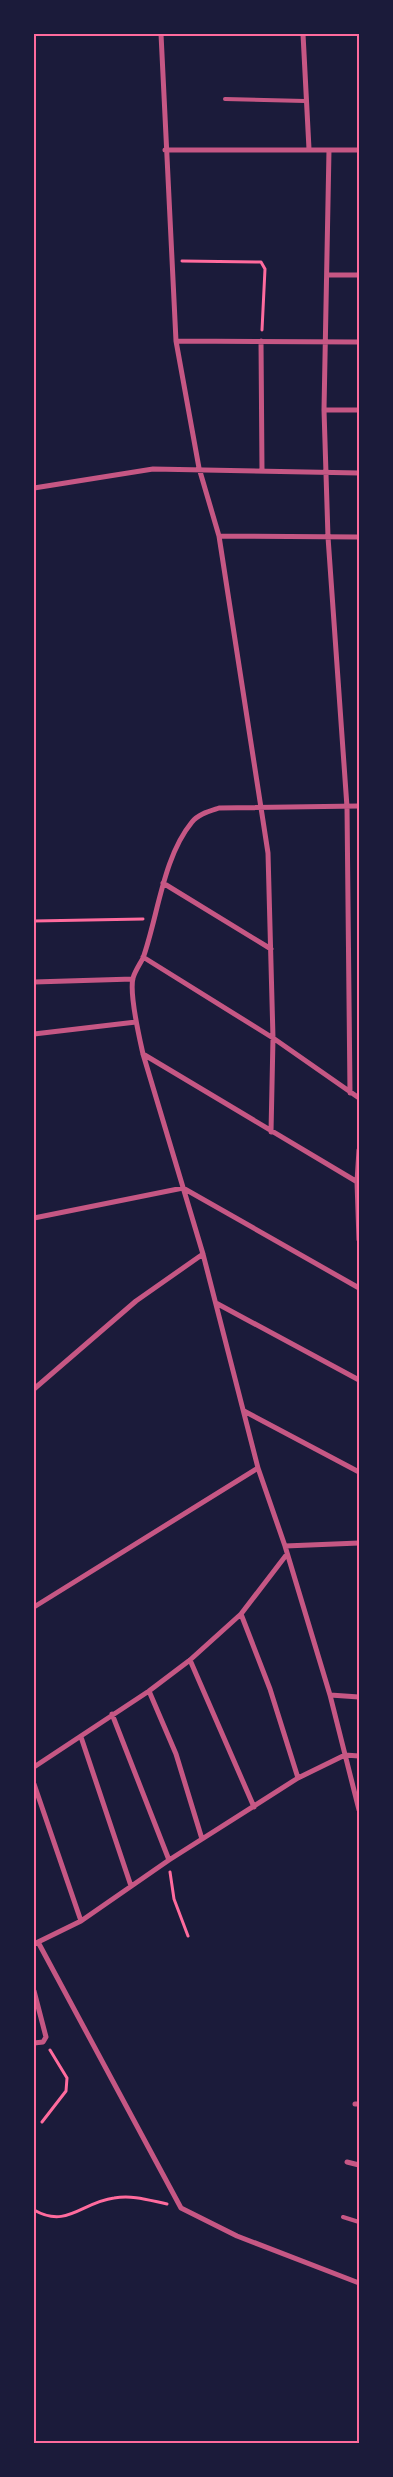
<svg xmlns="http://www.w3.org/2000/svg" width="393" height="2477" viewBox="0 0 393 2477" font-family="Manrope,sans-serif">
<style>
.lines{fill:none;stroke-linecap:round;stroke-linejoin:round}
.path{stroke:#ff6b9d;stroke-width:3}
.service{stroke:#c65784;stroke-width:4}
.minor{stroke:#c65784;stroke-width:5}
.neatline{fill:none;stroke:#ff6b9d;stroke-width:2}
</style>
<rect width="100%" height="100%" fill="#1b1b3a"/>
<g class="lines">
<!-- path -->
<path class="path" d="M 182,261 L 261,262 L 265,269 L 262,330
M 34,921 L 143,919
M 170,1872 L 174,1899 L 188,1936
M 42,2122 L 66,2091 L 67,2078 L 50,2050
M 34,2210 C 67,2229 82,2202 114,2198 C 133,2195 148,2200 167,2204"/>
<!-- service -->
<path class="service" d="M 225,99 L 305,101
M 343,2217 L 359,2222"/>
<!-- minor -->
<path class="minor" d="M 161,34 L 176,341 L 199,468 L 219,536 L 268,853 L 273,1038 L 271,1132
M 303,34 L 309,149
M 165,150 L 359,150
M 329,150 L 324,410 L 328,537 L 347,807 L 350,1093
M 327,275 L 359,275
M 176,341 L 359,342
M 261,341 L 262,471
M 324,410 L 359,410
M 34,488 L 153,469 L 359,473
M 219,536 L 359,537
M 359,806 L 219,808 C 210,811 198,814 192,822 C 163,857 158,916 143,958 C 140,964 135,971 133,978 C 129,994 139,1036 143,1054 L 203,1254 L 258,1468 L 285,1546 L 330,1695 L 359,1810
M 163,883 L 271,949
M 143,957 L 273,1038 L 359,1098
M 34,982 L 133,979
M 34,1034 L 136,1022
M 143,1054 L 359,1183
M 359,1150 L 357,1182 L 359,1240
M 34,1218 L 183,1188 L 359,1288
M 216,1303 L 359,1380
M 34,1389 L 136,1301 L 203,1254
M 244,1411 L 359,1472
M 285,1546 L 359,1543
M 34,1607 L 258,1468
M 241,1614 L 270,1689 L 298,1778
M 190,1660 L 254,1807
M 149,1691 L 176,1754 L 202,1839
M 330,1695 L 359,1697
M 112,1714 L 169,1860
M 81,1737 L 131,1886
M 34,1767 L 149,1691 L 190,1660 L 241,1614 L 287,1554
M 34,1784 L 81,1921
M 38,1942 L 181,2208 L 237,2236 L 359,2283
M 34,1944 L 81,1921 L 169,1860 L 298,1778 L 345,1755 L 359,1756
M 34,1991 L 46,2037 L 43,2042 L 34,2043
M 355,2104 L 359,2104
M 347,2162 L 359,2165"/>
</g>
<!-- border -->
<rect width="393" height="2477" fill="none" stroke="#1b1b3a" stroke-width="70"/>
<rect x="35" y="35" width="323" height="2407" class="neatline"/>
</svg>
